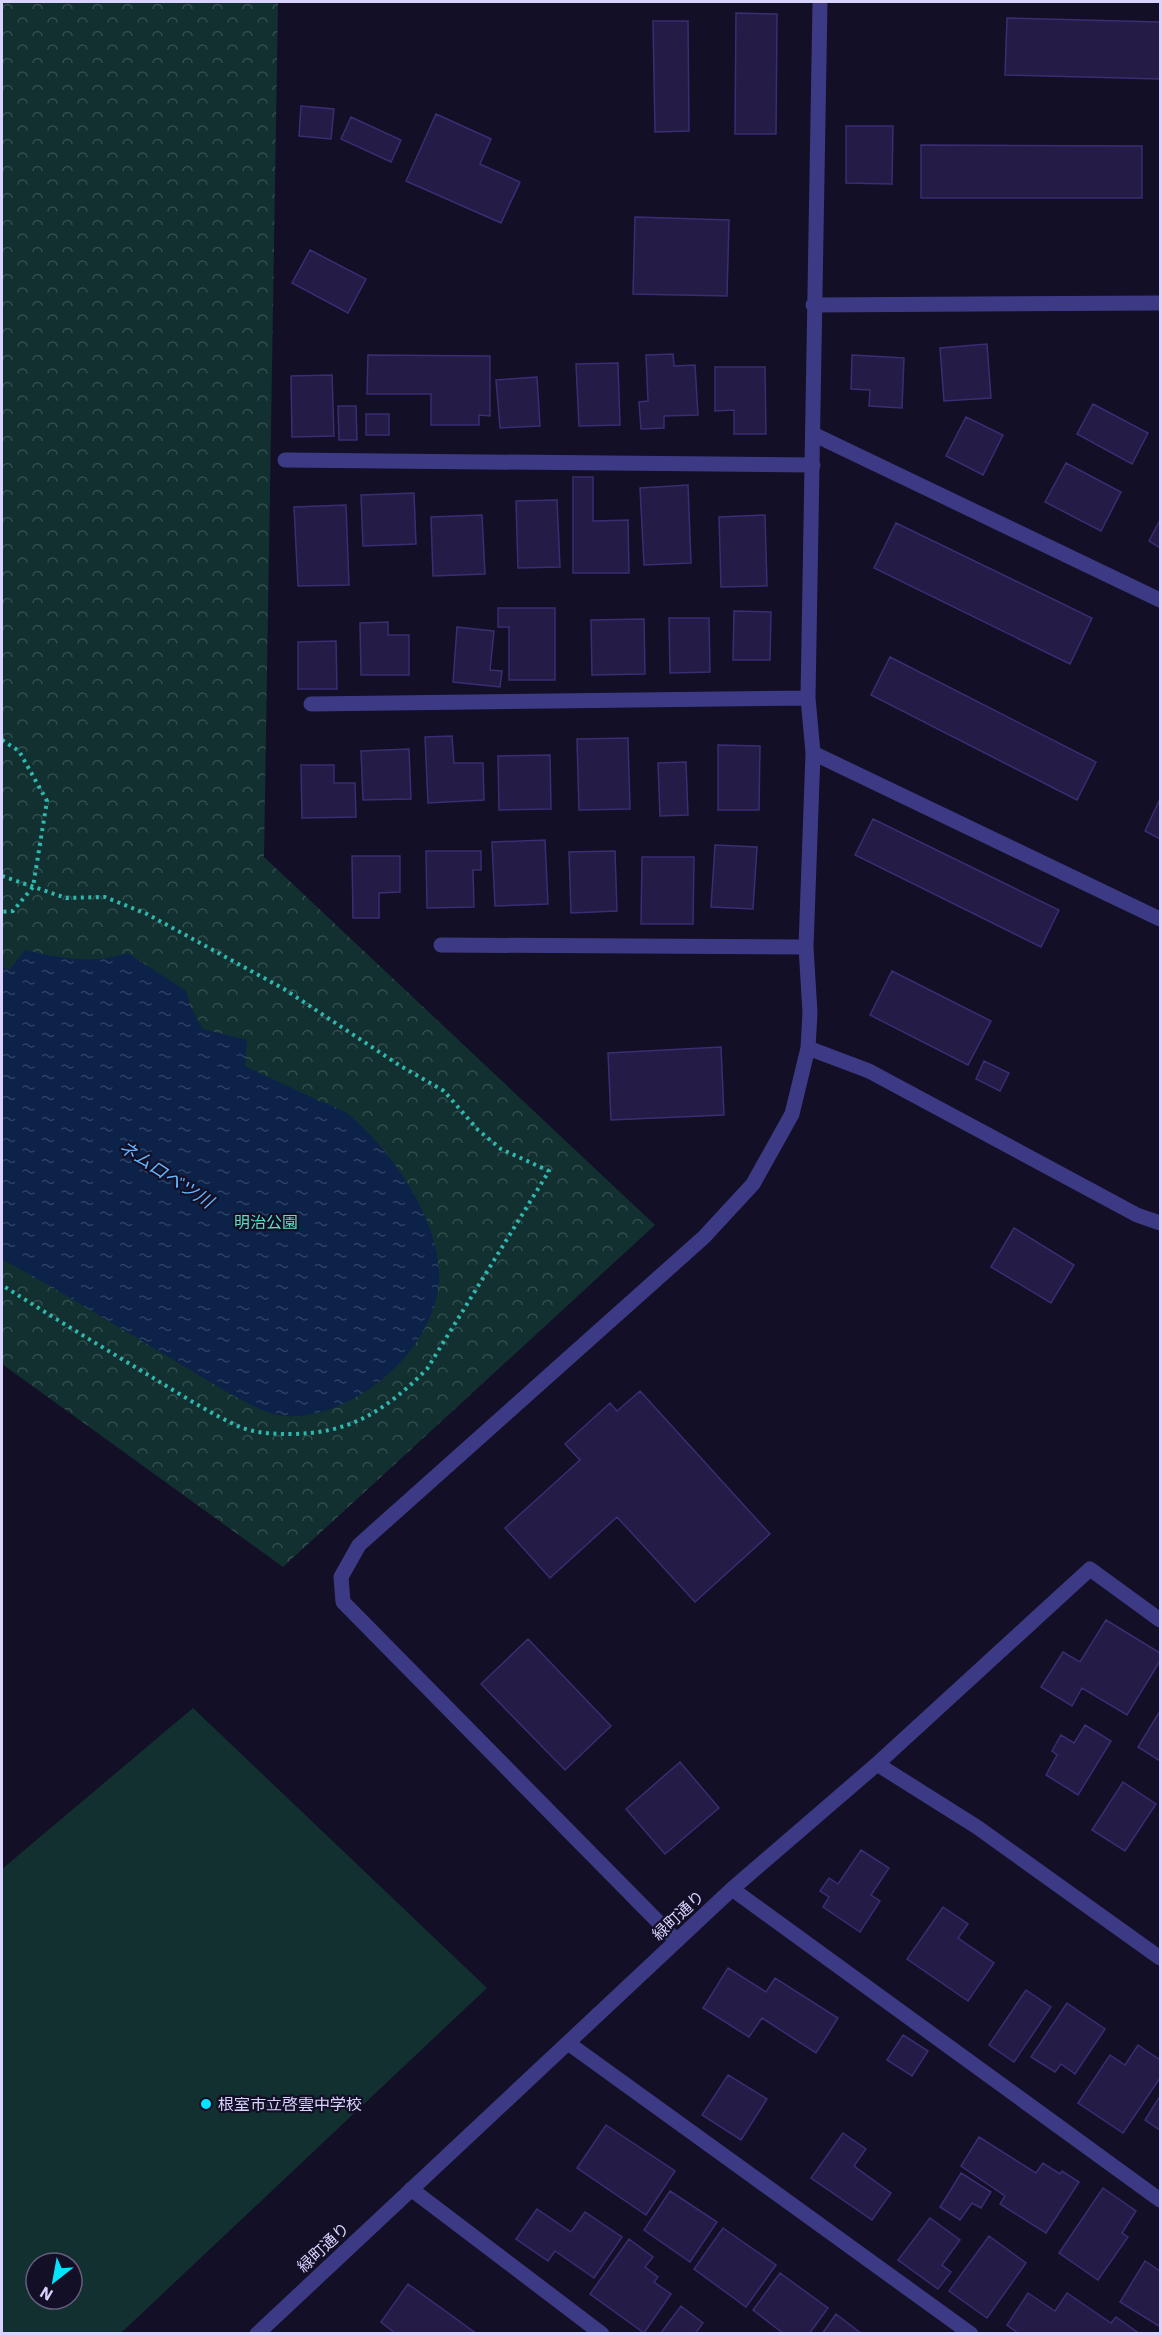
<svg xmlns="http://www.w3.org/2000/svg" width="1162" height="2335" viewBox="0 0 1162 2335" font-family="'IBM Plex Sans','Noto Sans JP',sans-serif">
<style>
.forest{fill:url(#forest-crowns)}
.pitch{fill:#12302f;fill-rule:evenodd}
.water{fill:url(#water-ripples)}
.building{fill:#241b47;stroke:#3b2d73;stroke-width:1.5}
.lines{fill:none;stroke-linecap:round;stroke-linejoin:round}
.path{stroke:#2fb8b0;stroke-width:4;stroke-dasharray:3 4.5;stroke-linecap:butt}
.minor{stroke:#3d3a85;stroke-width:15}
.poi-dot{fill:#00e5ff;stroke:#130f26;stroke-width:2}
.labels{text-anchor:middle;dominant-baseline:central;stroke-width:4.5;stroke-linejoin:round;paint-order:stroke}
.park-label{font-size:16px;fill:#5fe0c0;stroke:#130f26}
.street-label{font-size:16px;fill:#d9d4ff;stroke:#130f26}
.poi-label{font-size:16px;fill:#d9d4ff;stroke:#130f26;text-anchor:start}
.water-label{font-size:18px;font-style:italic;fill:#62b6ff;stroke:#130f26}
</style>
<defs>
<pattern id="forest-crowns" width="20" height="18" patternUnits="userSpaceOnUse" patternTransform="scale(1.5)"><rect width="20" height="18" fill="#12302f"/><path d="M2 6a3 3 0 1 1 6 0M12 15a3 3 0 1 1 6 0" fill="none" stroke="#344d4e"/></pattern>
<pattern id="water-ripples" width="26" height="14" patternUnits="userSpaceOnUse" patternTransform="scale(1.5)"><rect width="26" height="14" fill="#0c2248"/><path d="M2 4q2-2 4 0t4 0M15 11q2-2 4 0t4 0" fill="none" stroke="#2f4163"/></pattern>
</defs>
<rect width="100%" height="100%" fill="#130f26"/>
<!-- forest -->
<path class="forest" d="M 2,2 L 278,2 L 264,857 L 655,1225 L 283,1567 L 2,1364 Z"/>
<!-- pitch -->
<path class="pitch" d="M 193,1708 L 487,1988 L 121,2333 L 2,2333 L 2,1869 ZM 36,2263 L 72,2263 L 72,2299 L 36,2299 Z"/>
<!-- water -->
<path class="water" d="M 25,950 C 61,958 92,965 128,953 L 186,991 L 191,1007 L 203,1029 L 247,1040 L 245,1066 C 270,1078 295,1089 319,1101 C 330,1105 343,1109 352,1117 C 393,1153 442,1223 439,1281 C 435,1350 354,1420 285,1416 C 265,1414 244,1401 227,1392 L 50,1286 L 2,1259 L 2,968 L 10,969 Z"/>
<!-- building -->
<path class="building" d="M 736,13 L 777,14 L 776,134 L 735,134 Z
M 1007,18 L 1160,22 L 1160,79 L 1005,75 Z
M 653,21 L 688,21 L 689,131 L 655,132 Z
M 301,106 L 334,109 L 331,139 L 299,136 Z
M 436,114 L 491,139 L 480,164 L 520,182 L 501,223 L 406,181 Z
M 351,117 L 401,140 L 391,162 L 341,139 Z
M 846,126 L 893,126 L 892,184 L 846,183 Z
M 921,145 L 1142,146 L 1142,198 L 921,198 Z
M 635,217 L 729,220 L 727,296 L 633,294 Z
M 310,250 L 366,279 L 348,313 L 292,283 Z
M 987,344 L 991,398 L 944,401 L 940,348 Z
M 673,354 L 674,366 L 695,365 L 698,415 L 664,416 L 664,428 L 641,429 L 639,402 L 648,401 L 646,355 Z
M 368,355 L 490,356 L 490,416 L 479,415 L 479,425 L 431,425 L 431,394 L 367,394 Z
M 852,355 L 904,358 L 902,408 L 869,406 L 870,390 L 851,389 Z
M 618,363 L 620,425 L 579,426 L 576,364 Z
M 715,367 L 765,367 L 766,434 L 734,434 L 734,410 L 715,411 Z
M 332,375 L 334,436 L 292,437 L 291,376 Z
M 537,377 L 540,426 L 500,428 L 496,380 Z
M 1093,404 L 1148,433 L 1132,464 L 1077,434 Z
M 338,406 L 356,406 L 357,440 L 339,440 Z
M 366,414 L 389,414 L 389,435 L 366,435 Z
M 966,417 L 1003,435 L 983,475 L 946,456 Z
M 1066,463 L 1121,492 L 1101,531 L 1045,502 Z
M 573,477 L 593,477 L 593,521 L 628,520 L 629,573 L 573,573 Z
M 688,485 L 691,563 L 644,565 L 640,488 Z
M 414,493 L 416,544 L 363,546 L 361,495 Z
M 557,500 L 560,567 L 518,568 L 516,501 Z
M 346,505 L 349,585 L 298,586 L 294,507 Z
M 482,515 L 485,574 L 433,576 L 431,517 Z
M 765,515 L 767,586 L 721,587 L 719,517 Z
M 1160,520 L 1160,548 L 1149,541 Z
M 896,523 L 1092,618 L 1070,664 L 874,568 Z
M 498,608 L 555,608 L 555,680 L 509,680 L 509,627 L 498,627 Z
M 734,611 L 771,612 L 770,660 L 733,660 Z
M 669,618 L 709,618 L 710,672 L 670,673 Z
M 644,619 L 645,674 L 592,675 L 591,620 Z
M 388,622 L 388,635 L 409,635 L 409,675 L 361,675 L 360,623 Z
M 457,627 L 494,631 L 490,670 L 502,671 L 500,687 L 453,682 Z
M 336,641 L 337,689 L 298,689 L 298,642 Z
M 890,657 L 1096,762 L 1077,800 L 871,695 Z
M 452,736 L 454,763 L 483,763 L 484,800 L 428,803 L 425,737 Z
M 628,738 L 630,809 L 579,810 L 577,739 Z
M 718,745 L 760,746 L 759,810 L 718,810 Z
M 409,749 L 411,799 L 363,800 L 361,751 Z
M 550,755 L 551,809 L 499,810 L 498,756 Z
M 686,762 L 688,815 L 660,816 L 658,763 Z
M 301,765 L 334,765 L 334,783 L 355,783 L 356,817 L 302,818 Z
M 1160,799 L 1160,839 L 1145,831 Z
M 873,819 L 1059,910 L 1041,947 L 855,855 Z
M 545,840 L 548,904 L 495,906 L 492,842 Z
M 715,845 L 757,847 L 753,909 L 711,907 Z
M 426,851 L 481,851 L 481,870 L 473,870 L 474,907 L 427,908 Z
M 615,851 L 617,911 L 571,913 L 569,852 Z
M 352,856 L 400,856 L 400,892 L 379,893 L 379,918 L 353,918 Z
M 642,857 L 694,857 L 693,924 L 641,924 Z
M 892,971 L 991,1021 L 968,1065 L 870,1015 Z
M 721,1047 L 724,1115 L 611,1120 L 608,1053 Z
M 984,1061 L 1009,1073 L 1000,1091 L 976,1079 Z
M 1014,1228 L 1074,1265 L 1051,1303 L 991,1267 Z
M 640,1391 L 770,1534 L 695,1602 L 617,1517 L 550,1578 L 505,1528 L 580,1460 L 565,1444 L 610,1403 L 617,1411 Z
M 1106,1620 L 1160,1653 L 1160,1661 L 1127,1715 L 1082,1688 L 1072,1706 L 1041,1687 L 1063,1652 L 1080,1662 Z
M 528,1639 L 611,1726 L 565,1770 L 481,1684 Z
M 1160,1711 L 1160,1761 L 1138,1747 Z
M 1085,1725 L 1111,1741 L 1078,1795 L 1046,1775 L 1057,1755 L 1052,1751 L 1061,1735 L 1074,1743 Z
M 680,1762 L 719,1808 L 665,1854 L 626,1809 Z
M 1123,1782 L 1156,1804 L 1125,1851 L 1092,1830 Z
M 861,1850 L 889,1868 L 871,1895 L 880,1901 L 860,1932 L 823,1907 L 829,1897 L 820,1891 L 829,1878 L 838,1884 Z
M 943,1907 L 968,1924 L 958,1938 L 994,1963 L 968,2001 L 907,1959 Z
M 728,1968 L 766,1992 L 775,1978 L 838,2018 L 816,2053 L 762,2018 L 749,2037 L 703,2008 Z
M 1026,1990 L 1051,2007 L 1014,2062 L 989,2045 Z
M 1067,2003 L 1105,2029 L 1075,2074 L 1061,2064 L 1055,2072 L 1031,2057 Z
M 903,2035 L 928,2051 L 912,2076 L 887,2060 Z
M 1138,2045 L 1160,2060 L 1160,2078 L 1123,2133 L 1078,2103 L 1110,2055 L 1125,2065 Z
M 728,2075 L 767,2099 L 741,2140 L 702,2115 Z
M 1160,2096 L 1160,2130 L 1145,2120 Z
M 606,2125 L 675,2171 L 646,2215 L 577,2168 Z
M 843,2133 L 866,2149 L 854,2166 L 891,2193 L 872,2220 L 811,2178 Z
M 979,2137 L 1036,2173 L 1043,2163 L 1060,2174 L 1062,2171 L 1079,2182 L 1046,2233 L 1000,2204 L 1005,2196 L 961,2166 Z
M 961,2173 L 991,2192 L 981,2208 L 972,2203 L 960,2220 L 940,2207 Z
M 1103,2188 L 1136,2211 L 1122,2233 L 1128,2237 L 1098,2280 L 1059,2253 Z
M 670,2191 L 717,2222 L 690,2262 L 644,2230 Z
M 537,2209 L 571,2232 L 585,2212 L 622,2237 L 594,2278 L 555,2251 L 548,2261 L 516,2239 Z
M 930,2218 L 960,2240 L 942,2265 L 951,2272 L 938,2289 L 898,2260 Z
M 723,2228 L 776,2265 L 746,2307 L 694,2269 Z
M 989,2236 L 1026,2263 L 987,2318 L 949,2291 Z
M 629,2239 L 653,2257 L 645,2267 L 658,2277 L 654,2282 L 671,2294 L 644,2333 L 590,2294 Z
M 1145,2261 L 1160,2271 L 1160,2322 L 1159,2326 L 1120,2302 Z
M 780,2273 L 828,2308 L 809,2334 L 784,2334 L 753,2310 Z
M 408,2284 L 477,2334 L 396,2334 L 381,2322 Z
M 1028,2293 L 1055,2311 L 1067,2293 L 1111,2323 L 1116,2317 L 1140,2334 L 1019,2334 L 1007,2325 Z
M 681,2306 L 703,2323 L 695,2334 L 660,2334 Z
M 836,2314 L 862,2334 L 822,2334 Z"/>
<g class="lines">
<!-- path -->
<path class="path" d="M 2,740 L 19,751 L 47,801 L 33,887 L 13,911 L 2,912
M 2,876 L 66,898 L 105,897 L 147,914 L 180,932 L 284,989 L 399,1065 L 444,1091 L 478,1130 L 501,1149 L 549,1171 L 427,1369 C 385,1411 350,1434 289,1434 C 273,1434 255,1433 240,1427 C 207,1412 175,1391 145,1373 C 97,1344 49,1315 2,1285"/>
<!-- minor -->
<path class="minor" d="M 813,305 L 1160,303
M 813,434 L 1160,600
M 285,460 L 813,465
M 311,704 L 808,698
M 813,753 L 1160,919
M 441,945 L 806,947
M 808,1048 L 869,1071 L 1137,1215 L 1160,1223
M 877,1764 L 977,1827 L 1160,1958
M 732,1889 L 1160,2200
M 677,1941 L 343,1602 L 341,1577 L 359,1545 L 704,1237 L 753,1184 L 792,1114 L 808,1048 L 810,1013 L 806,947 L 813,753 L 808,698 L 820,2
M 568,2043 L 971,2334
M 411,2189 L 602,2334
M 257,2334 L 732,1889 L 877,1764 L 1090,1569 L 1160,1620"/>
</g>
<!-- markers -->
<circle class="poi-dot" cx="206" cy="2104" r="6"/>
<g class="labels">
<!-- park labels -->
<g class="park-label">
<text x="266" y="1222">明治公園</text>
</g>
<!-- street labels -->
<g class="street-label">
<text transform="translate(678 1915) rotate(-43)">緑町通り</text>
<text transform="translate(323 2247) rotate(-43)">緑町通り</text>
</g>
<!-- poi labels -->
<g class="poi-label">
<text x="218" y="2104">根室市立啓雲中学校</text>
</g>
<!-- water labels -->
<g class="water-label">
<text transform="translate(166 1174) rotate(33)">ネムロベツ川</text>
</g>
</g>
<!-- border -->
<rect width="1162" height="2335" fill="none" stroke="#d9d4ff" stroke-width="6"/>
<!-- north arrow -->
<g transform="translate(54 2281) rotate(211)"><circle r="28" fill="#130f26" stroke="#625e7d" stroke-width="1.5"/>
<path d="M0-4.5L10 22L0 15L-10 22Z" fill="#00e5ff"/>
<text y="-9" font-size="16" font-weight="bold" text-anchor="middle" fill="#d9d4ff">N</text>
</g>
</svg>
